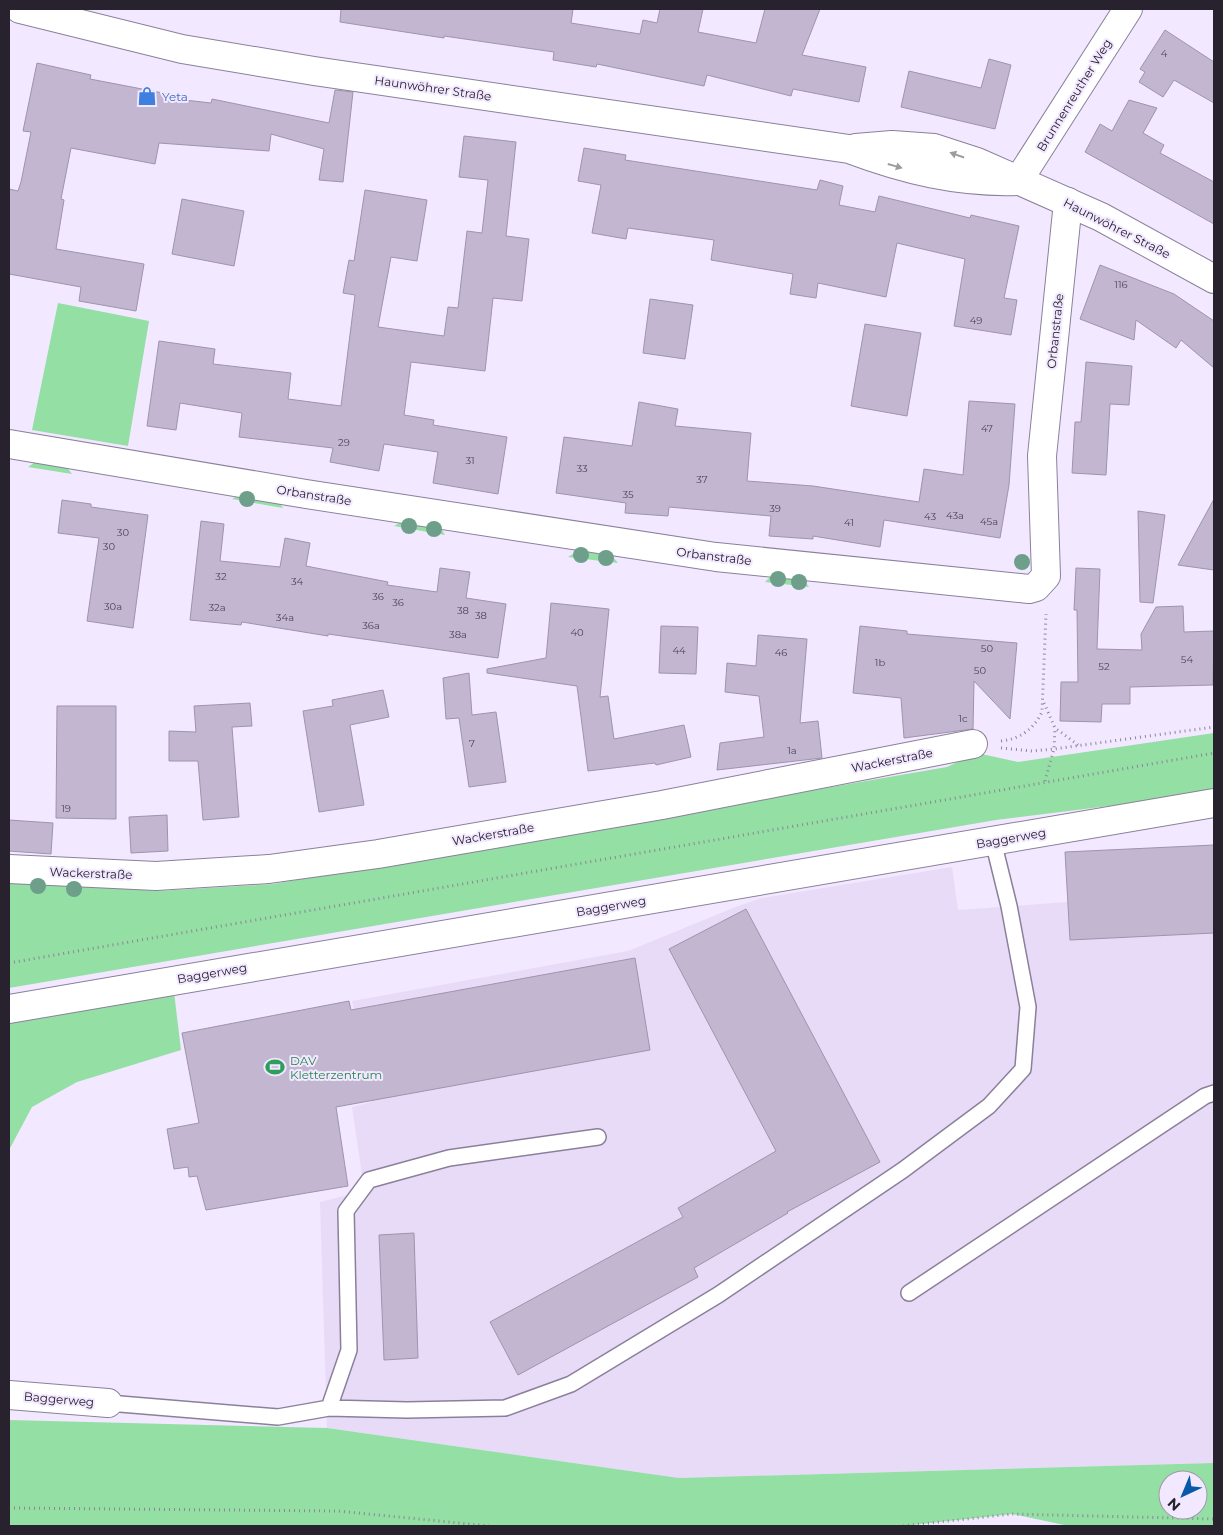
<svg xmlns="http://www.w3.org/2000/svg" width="1223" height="1535" viewBox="0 0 1223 1535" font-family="Montserrat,sans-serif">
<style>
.built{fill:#e8dbf8}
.green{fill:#93dfa4;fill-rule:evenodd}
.building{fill:#c2b6d1;stroke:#9f93ae}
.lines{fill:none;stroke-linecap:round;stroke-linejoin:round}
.service-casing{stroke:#8b809a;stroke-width:18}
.minor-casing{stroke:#8b809a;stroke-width:30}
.tertiary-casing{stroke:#8b809a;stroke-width:30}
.path{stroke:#8e8697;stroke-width:3;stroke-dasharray:1 4;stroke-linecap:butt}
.service{stroke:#fff;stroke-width:15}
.minor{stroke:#fff;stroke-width:28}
.tertiary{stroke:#fff;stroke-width:28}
.tree{fill:#6d9f8b}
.oneway{fill:#9e9ca0}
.labels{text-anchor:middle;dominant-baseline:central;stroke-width:4;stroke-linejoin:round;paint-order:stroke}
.number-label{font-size:10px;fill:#4e4756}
.street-label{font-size:12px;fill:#27222d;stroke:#f2e8ff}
.shop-label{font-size:12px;fill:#366cbe;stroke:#f2e8ff;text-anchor:start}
.leisure-label{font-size:12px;fill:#27864d;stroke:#f2e8ff;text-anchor:start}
</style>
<rect width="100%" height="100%" fill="#f2e8ff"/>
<!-- built -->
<path class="built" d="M 1214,845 L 1214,1463 L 679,1478 L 327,1428 L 320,1202 L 352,1194 L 363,1182 L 352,1107 L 371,1102 L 352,1001 L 628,951 L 738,906 L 762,898 L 952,867 L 958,910 L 1068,902 L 1065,852 Z"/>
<!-- green -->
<path class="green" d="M 58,303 L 149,321 L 128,446 L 32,430 Z
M 37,461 L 66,466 L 72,474 L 28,467 Z
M 241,494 L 277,499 L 283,508 L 232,499 Z
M 403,521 L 440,527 L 445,535 L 394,526 Z
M 578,551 L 611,555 L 618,563 L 568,557 Z
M 773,574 L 802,578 L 809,587 L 765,582 Z
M 1214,733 L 1214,793 L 996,820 L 9,988 L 9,881 L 159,891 L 273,884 L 947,767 L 977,753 L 1018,762 Z
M 174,992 L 181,1050 L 77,1082 L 32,1107 L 9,1150 L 9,1023 Z
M 9,1420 L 327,1428 L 679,1478 L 1214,1463 L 1214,1526 L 1069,1526 L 1012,1514 L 903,1526 L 9,1526 ZM 1168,1480 L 1198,1480 L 1198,1510 L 1168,1510 Z"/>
<!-- building -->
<path class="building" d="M 341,9 L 573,9 L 571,23 L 640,34 L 643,20 L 657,23 L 660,9 L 703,9 L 698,32 L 756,43 L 765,9 L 820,9 L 802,55 L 866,67 L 859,102 L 793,89 L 791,96 L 707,75 L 704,86 L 597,64 L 596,67 L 553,60 L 554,52 L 444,36 L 444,38 L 340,22 Z
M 1165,30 L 1214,62 L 1214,103 L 1174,80 L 1163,97 L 1139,82 L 1145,72 L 1140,69 Z
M 989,59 L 1011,65 L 995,129 L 901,107 L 909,71 L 981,88 Z
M 37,63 L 91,75 L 90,79 L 168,94 L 167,98 L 211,103 L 212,99 L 329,123 L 335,90 L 353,92 L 343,182 L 319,180 L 324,149 L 271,134 L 269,151 L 159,143 L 155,164 L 71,148 L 61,199 L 64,200 L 56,249 L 144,264 L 136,311 L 79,301 L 81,287 L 9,274 L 9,189 L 18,191 L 21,182 L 31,132 L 23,131 Z
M 1129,100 L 1157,108 L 1143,133 L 1164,145 L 1160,153 L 1214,182 L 1214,224 L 1085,152 L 1100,124 L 1112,131 Z
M 464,136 L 516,142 L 506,236 L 529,239 L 522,301 L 493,298 L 485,371 L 411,362 L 404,415 L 434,420 L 433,425 L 507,437 L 498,494 L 433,483 L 438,452 L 384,444 L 379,471 L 330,462 L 333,448 L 239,437 L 242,413 L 180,403 L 176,430 L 147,426 L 159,341 L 215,349 L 213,364 L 291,373 L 288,399 L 341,406 L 355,295 L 343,293 L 349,260 L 354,261 L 365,190 L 427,200 L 417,261 L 391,257 L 378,327 L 444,336 L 448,307 L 458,308 L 467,231 L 482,233 L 488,180 L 459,177 Z
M 584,148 L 626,155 L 625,160 L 817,190 L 820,180 L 843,186 L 839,205 L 875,212 L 879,196 L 970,218 L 971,215 L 1019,226 L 1004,298 L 1017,300 L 1011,335 L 954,326 L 965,259 L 897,243 L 886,297 L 818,283 L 816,298 L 790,294 L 793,274 L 711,260 L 714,240 L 628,228 L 626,239 L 592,233 L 601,185 L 578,181 Z
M 182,199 L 244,211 L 234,266 L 172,254 Z
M 1100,265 L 1174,294 L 1214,321 L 1214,368 L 1181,340 L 1176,348 L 1136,320 L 1134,340 L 1080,319 Z
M 650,299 L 693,305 L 685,359 L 643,353 Z
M 865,324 L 921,333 L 907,416 L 851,406 Z
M 1086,362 L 1132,366 L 1129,405 L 1110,404 L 1106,475 L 1072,473 L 1075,422 L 1081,422 Z
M 969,401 L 1015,404 L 1009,485 L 1000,538 L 884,520 L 880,547 L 813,536 L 813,539 L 769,536 L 771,516 L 669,507 L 668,516 L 625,513 L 626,503 L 556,493 L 564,437 L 632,446 L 639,402 L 678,409 L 675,426 L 751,433 L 747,481 L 813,486 L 919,502 L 924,469 L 963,475 Z
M 1214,499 L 1214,570 L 1178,565 Z
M 62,500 L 91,504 L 91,507 L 148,515 L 133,628 L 87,621 L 99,538 L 58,533 Z
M 1138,511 L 1165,515 L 1153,603 L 1140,602 Z
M 201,521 L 224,524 L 220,561 L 280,567 L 285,538 L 310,543 L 306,566 L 388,582 L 387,585 L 437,592 L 440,568 L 470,572 L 466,598 L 506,604 L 498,658 L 328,634 L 328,636 L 242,622 L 241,625 L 190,620 Z
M 1076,568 L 1100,569 L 1097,649 L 1142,650 L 1141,634 L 1156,607 L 1183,606 L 1184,632 L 1214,631 L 1213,685 L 1130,687 L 1130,704 L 1102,704 L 1101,722 L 1060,721 L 1061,682 L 1078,682 L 1077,610 L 1074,610 Z
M 551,603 L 609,609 L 600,697 L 608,696 L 614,739 L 684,725 L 691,757 L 656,765 L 655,763 L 588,771 L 577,686 L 487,673 L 487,669 L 546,658 Z
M 661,626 L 698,627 L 696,674 L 659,673 Z
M 860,626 L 907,631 L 907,634 L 1017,643 L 1010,719 L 974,681 L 973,729 L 904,738 L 901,698 L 853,693 Z
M 758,635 L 807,639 L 800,723 L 818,721 L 822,758 L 717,770 L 720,743 L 764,737 L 759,696 L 725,692 L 727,663 L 756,666 Z
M 469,673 L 472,715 L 496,712 L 506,782 L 469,787 L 459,718 L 446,719 L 443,678 Z
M 383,690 L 389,717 L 350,725 L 364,805 L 319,812 L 303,711 L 333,706 L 332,700 Z
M 250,703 L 252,726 L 232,727 L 239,817 L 203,820 L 198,761 L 169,761 L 169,731 L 196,732 L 194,706 Z
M 57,706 L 116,706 L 116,819 L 56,818 Z
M 167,815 L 168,851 L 131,853 L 129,817 Z
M 9,820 L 53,823 L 51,854 L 9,851 Z
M 1214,845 L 1214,933 L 1070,940 L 1065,852 Z
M 746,909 L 880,1162 L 787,1212 L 788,1213 L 694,1268 L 698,1277 L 518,1375 L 490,1322 L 683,1217 L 678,1208 L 776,1151 L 669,949 Z
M 635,958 L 650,1050 L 336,1107 L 348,1186 L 206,1210 L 197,1176 L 189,1177 L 188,1167 L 174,1169 L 167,1129 L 199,1123 L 182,1033 L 349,1001 L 351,1010 Z
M 414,1233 L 418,1358 L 384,1360 L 379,1235 Z"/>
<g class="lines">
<!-- service casing -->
<g class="service-casing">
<path id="service" d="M 909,1293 L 1205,1096 L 1214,1093
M 108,1403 L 278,1417 L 329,1408 L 349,1350 L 346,1211 L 369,1180 L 449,1158 L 598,1137
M 329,1408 L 407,1410 L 505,1408 L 571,1384 L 718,1295 L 903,1170 L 989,1106 L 1023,1069 L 1028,1007 L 1009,906 L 993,841"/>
</g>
<!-- minor casing -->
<g class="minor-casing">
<path id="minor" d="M 1018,181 L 1128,9
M 9,444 L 306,494 L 716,557 L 1029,589 L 1036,587 L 1046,576 L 1042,456 L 1068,202
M 9,869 L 156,876 L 269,869 L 378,854 L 662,805 L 973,744
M 9,1009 L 1214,803
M 9,1395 L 108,1403"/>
</g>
<!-- tertiary casing -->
<g class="tertiary-casing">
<path id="tertiary" d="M 20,9 L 182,49 L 314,71 L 849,149 C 905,170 958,183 1018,181
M 856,148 L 892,145 L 934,148 L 977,162 L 1101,217 L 1214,279"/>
</g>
<!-- path -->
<path class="path" d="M 1044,703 L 1055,728 L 1078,745
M 1001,741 C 1020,739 1034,729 1042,712 L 1046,614
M 1001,748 L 1032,751 L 1054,749 L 1214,727
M 1045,781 L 1054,749 L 1055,728
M 9,963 L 1214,753
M 9,1508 L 338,1511 L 489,1526
M 903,1526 L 1012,1514 L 1214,1519"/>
<!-- service -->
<use href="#service" class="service"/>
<!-- minor -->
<use href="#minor" class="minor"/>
<!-- tertiary -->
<use href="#tertiary" class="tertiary"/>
</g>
<!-- trees -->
<g class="tree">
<circle cx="247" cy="499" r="8"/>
<circle cx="409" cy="526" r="8"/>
<circle cx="434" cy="529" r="8"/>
<circle cx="581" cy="555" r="8"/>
<circle cx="606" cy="558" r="8"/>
<circle cx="1022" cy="562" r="8"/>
<circle cx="778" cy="579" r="8"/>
<circle cx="799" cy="582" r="8"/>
<circle cx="38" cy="886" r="8"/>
<circle cx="74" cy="889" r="8"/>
</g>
<!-- one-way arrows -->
<defs><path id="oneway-solid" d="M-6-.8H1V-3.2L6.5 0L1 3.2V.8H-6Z" transform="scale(1.25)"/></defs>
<g class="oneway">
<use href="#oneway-solid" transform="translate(957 155) rotate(-161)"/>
<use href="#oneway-solid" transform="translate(895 166) rotate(16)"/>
</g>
<!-- icons -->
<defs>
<g id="shop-bare" transform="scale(1.5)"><path d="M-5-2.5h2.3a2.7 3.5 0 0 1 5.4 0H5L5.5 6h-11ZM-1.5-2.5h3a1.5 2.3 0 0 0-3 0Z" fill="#3f7fe0" stroke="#f2e8ff" stroke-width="2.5" paint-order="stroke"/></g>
<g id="stadium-bare" transform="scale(1.5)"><path d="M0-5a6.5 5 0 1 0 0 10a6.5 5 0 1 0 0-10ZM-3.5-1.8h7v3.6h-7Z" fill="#2e9e5b" stroke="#f2e8ff" stroke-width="2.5" paint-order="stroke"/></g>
</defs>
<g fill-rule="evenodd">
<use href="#shop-bare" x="147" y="96"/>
<use href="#stadium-bare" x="275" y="1067"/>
</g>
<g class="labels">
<!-- number labels -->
<g class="number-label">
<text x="1164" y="53">4</text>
<text x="1121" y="284">116</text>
<text x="976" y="320">49</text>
<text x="987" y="428">47</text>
<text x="344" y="442">29</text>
<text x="470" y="460">31</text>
<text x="582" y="468">33</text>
<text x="702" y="479">37</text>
<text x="628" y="494">35</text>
<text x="775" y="508">39</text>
<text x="955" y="515">43a</text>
<text x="930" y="516">43</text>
<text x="989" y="521">45a</text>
<text x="849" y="522">41</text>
<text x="123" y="532">30</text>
<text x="109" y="546">30</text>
<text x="221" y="576">32</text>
<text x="297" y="581">34</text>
<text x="378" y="596">36</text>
<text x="398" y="602">36</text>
<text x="113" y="606">30a</text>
<text x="217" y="607">32a</text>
<text x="463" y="610">38</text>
<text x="481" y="615">38</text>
<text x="285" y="617">34a</text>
<text x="371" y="625">36a</text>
<text x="577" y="632">40</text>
<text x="458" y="634">38a</text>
<text x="987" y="648">50</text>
<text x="679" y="650">44</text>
<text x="781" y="652">46</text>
<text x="1187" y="659">54</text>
<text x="880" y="662">1b</text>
<text x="1104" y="666">52</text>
<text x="980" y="670">50</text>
<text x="963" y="718">1c</text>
<text x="472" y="743">7</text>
<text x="792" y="750">1a</text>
<text x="66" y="808">19</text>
</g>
<!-- street labels -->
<g class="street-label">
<text transform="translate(433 88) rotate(8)">Haunwöhrer Straße</text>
<text transform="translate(1074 95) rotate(-58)">Brunnenreuther Weg</text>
<text transform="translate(1117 228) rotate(27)">Haunwöhrer Straße</text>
<text transform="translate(1055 331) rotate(-84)">Orbanstraße</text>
<text transform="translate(314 495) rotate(9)">Orbanstraße</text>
<text transform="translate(714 556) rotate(7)">Orbanstraße</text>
<text transform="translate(892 760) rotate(-11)">Wackerstraße</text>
<text transform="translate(493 834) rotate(-10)">Wackerstraße</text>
<text transform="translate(1011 838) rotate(-10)">Baggerweg</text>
<text transform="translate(91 873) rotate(2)">Wackerstraße</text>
<text transform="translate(611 906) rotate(-10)">Baggerweg</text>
<text transform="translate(212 973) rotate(-10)">Baggerweg</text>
<text transform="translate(59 1399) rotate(5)">Baggerweg</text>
</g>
<!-- shop labels -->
<g class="shop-label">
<text x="162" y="96">Yeta</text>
</g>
<!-- leisure labels -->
<g class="leisure-label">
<text x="290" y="1060">DAV<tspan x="290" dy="14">Kletterzentrum</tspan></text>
</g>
</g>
<!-- border -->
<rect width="1223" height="1535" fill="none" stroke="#27222d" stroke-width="20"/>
<!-- north arrow -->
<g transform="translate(1183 1495) rotate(224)"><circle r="24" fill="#f2e8ff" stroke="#a199ab"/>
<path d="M0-4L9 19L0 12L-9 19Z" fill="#0859a8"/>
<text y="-8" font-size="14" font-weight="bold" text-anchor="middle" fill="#27222d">N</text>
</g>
</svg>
